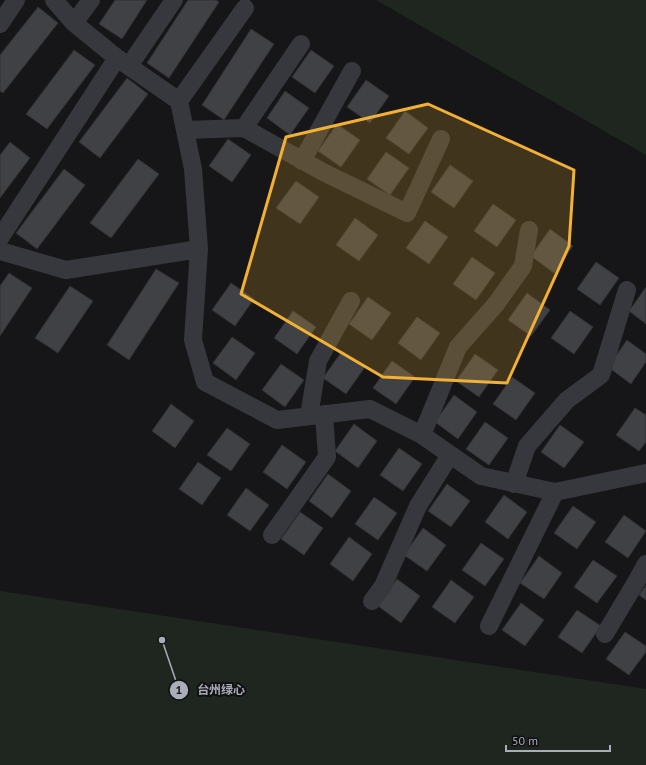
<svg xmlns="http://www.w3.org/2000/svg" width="646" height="765" viewBox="0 0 646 765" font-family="'PT Sans','Noto Sans SC',sans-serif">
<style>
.green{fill:#1e261f}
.building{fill:#404145;stroke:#303034}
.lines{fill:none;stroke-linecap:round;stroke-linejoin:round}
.minor{stroke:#37383d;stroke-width:18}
.marked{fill:#f2b134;fill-opacity:0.2;stroke:#f2b134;stroke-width:3;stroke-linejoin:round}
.leader{fill:none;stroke:#a8adb8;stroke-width:1.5}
.callout-dot{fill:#a8adb8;stroke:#111113;stroke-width:1.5}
.mark-label{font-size:12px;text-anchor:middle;font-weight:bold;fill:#111}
.callout-label{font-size:12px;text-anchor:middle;font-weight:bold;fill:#a8adb8;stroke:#111113;stroke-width:4;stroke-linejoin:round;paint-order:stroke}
</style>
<rect width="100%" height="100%" fill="#161618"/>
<!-- green -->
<path class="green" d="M 376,0 L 646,0 L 646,155 Z
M 0,591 L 646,689 L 646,765 L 0,765 Z"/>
<!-- building -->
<path class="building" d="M 115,0 L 147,0 L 122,39 L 99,24 Z
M 188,0 L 216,0 L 219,2 L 169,78 L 147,63 Z
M 38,7 L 58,23 L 3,93 L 0,91 L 0,55 Z
M 251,29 L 274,44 L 224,120 L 202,105 Z
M 74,50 L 95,65 L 47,129 L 26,114 Z
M 311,50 L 334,66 L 315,93 L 292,77 Z
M 127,78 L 148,94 L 100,158 L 79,142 Z
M 366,80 L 389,96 L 370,123 L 347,107 Z
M 285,91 L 309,108 L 290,135 L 267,118 Z
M 405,111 L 428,128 L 409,154 L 386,138 Z
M 337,124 L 360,140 L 341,167 L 318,151 Z
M 228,139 L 251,155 L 232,182 L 209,166 Z
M 10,142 L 30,158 L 0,198 L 0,155 Z
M 386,152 L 409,168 L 390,195 L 367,179 Z
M 138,159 L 159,174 L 111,238 L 90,223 Z
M 450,165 L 473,181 L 454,208 L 431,192 Z
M 64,169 L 85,185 L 37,249 L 16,233 Z
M 296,181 L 319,197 L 300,224 L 276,208 Z
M 493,204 L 516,220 L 497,247 L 474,231 Z
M 355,218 L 378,235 L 359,261 L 336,245 Z
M 425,221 L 448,237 L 429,264 L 406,248 Z
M 550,229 L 573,246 L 554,273 L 531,256 Z
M 472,257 L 495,273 L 476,300 L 453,284 Z
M 596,262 L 619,278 L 600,305 L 577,289 Z
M 156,269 L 179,283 L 129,360 L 107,345 Z
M 9,273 L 32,288 L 0,336 L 0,286 Z
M 231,283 L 254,299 L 235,326 L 212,310 Z
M 70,286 L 93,301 L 58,353 L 35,338 Z
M 646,287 L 646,324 L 629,311 Z
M 527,293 L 550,310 L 531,336 L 508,320 Z
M 368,297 L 391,313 L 372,340 L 349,324 Z
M 293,311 L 316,327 L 297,354 L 274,338 Z
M 570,311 L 593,327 L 574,354 L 551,338 Z
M 417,317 L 440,333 L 421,360 L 398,343 Z
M 232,337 L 255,353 L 236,380 L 213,363 Z
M 627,340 L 646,354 L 646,362 L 631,384 L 608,367 Z
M 342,351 L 365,367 L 346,394 L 323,378 Z
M 475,354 L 498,370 L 479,397 L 456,381 Z
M 392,361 L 415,377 L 396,404 L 373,388 Z
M 281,364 L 304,380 L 285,407 L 262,390 Z
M 512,377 L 535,393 L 516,420 L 493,404 Z
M 454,395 L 477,412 L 458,439 L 435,422 Z
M 171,404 L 194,421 L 175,448 L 152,431 Z
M 635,408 L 646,415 L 646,442 L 639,451 L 616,435 Z
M 485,422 L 508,438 L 489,465 L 466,449 Z
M 354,424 L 377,441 L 358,468 L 335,451 Z
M 560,425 L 584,442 L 564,468 L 541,452 Z
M 227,428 L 250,444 L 231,471 L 207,455 Z
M 282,445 L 306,462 L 287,489 L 263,472 Z
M 399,448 L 422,464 L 403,491 L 380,475 Z
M 198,462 L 221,478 L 202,505 L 179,489 Z
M 328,474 L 351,491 L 332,518 L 309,501 Z
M 447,484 L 470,501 L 451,527 L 428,511 Z
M 246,488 L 269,505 L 250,531 L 227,515 Z
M 504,495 L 527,512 L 508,539 L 485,522 Z
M 374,497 L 397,513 L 378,540 L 355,524 Z
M 573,506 L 596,522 L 577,549 L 554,533 Z
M 300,512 L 323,528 L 304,555 L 281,539 Z
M 624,515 L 646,531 L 628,558 L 605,542 Z
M 423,528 L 446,545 L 427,571 L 404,555 Z
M 349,537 L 372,554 L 353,581 L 330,564 Z
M 481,543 L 504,559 L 485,586 L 462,570 Z
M 539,556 L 562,573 L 544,599 L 520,583 Z
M 593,560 L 617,576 L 597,603 L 574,587 Z
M 397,579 L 420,596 L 401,623 L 378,606 Z
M 451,580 L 474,597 L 455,623 L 432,607 Z
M 646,585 L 646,600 L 639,595 Z
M 521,603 L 544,620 L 525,646 L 502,630 Z
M 577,610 L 601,626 L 582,653 L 558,637 Z
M 625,632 L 646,646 L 646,652 L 629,675 L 606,659 Z"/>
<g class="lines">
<!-- minor -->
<path class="minor" d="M 54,0 L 74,23 L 117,58 L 179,101 L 193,169 L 199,249 L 193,340 L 205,382 L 277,420 L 370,409 L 422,435 L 481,476 L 555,492 L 646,473
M 74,23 L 91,0
M 0,24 L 16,0
M 129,66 L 174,0
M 179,101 L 245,8
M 244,128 L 301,44
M 185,130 L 244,128 L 323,172 L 407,213 L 441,139
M 302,161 L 352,71
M 0,238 L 117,58
M 0,251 L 66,270 L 199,249
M 309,416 L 318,361 L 351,301
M 422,435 L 458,347 L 496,304 L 523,266 L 529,230
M 514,484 L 527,446 L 567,400 L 601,375 L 627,290
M 272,535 L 327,457 L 324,414
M 372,601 L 383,586 L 418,506 L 450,455
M 489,626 L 555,492
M 605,634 L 636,582 L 646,564"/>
</g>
<!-- marked area -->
<path class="marked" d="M 428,104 L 574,170 L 569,246 L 507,383 L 383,377 L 241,294 L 286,137 Z"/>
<!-- callouts -->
<path class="leader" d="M162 640L179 690"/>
<g class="callout-dot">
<circle cx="162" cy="640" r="4"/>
<circle cx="179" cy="690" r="10"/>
</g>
<g class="mark-label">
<text x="179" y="694">1</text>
</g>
<g class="callout-label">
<text x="221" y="694">台州绿心</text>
</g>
<!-- scale -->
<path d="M506 745v6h104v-6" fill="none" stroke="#a8adb8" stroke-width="2"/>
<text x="512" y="745" font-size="12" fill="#a8adb8" stroke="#111113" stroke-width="3" paint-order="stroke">50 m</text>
</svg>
